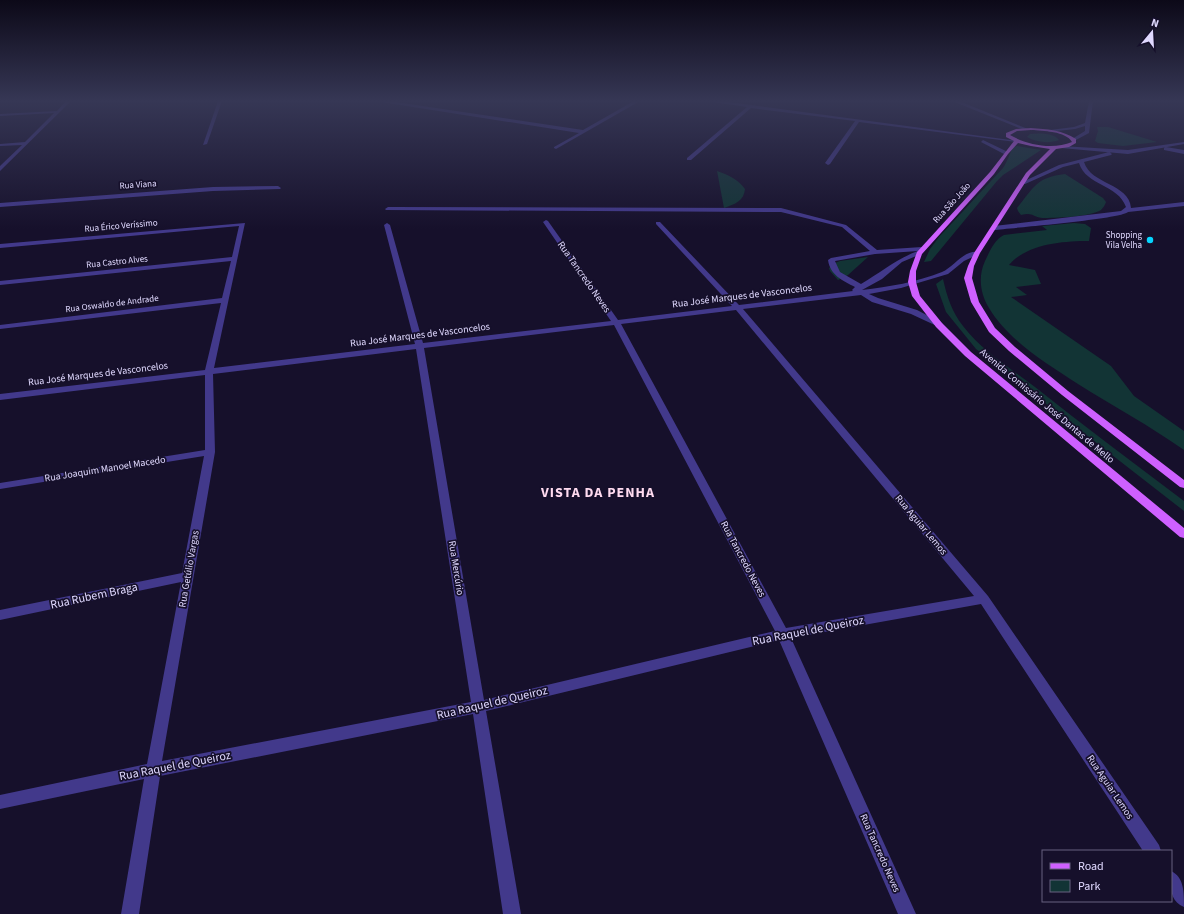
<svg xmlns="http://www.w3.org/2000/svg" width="1184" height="914" viewBox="0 0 1184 914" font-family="'Source Sans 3',sans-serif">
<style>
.green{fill:#123435}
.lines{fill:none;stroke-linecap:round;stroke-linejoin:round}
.minor{fill:#42398b;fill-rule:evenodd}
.major{fill:#ce60ff;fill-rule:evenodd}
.poi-dot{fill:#05d5ff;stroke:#16102b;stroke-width:1.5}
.labels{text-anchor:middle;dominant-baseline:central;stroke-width:3.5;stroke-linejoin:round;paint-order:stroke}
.far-street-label{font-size:9px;fill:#e0d9ff;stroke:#16102b}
.far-poi-label{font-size:9px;fill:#e0d9ff;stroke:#16102b;text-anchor:end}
.street-label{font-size:10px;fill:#e0d9ff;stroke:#16102b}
.near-street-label{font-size:12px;fill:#e0d9ff;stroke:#16102b}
.district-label{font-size:14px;font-weight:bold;letter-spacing:1px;fill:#ffdbf0;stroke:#16102b}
</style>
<rect width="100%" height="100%" fill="#16102b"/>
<!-- green -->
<path class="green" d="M 1097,127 L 1108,127 L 1157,142 L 1123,146 L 1098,143 L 1095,141 L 1098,131 Z
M 1030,134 C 1039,133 1054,133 1059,140 C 1049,144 1036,142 1027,137 Z
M 1017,146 L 1041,150 L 1003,175 L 997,181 L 931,261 L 924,262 L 930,249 L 939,237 L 1003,168 C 1008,161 1009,153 1014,147 Z
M 717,171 C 728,175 738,179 745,189 C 744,201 735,204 724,208 Z
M 1065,174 L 1103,198 L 1106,202 C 1105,205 1103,208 1101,210 C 1090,217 1055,218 1042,218 C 1032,217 1034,212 1021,215 L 1018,211 L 1017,208 C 1034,187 1037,177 1065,174 Z
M 1074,223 L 1085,224 L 1091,228 L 1089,241 C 1062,241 1027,244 1009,265 L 1035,270 L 1041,284 L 1016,287 L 1027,295 L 1011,297 L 1111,366 L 1134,396 L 1184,431 L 1184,450 C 1150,426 1113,406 1078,384 C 1046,363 1009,341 989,308 C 980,294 978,276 985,261 C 990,251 994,240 1004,235 L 1047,230 L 1042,226 Z
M 868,257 L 848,275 L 838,280 L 830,271 L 829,268 L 835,263 L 840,261 Z
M 943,279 C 947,297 952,312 963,326 C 982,351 1010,368 1035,387 C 1084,426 1134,463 1184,501 L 1184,511 L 976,349 L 946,312 L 936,284 Z"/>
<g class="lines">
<!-- minor -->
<path class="minor" d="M 66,101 L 71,101 L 0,171 L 0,166 L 22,145 L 0,146 L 0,144 L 25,142 L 54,113 L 0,116 L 0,114 L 57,111 Z
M 218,101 L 222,101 L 207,144 L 203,145 Z
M 375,101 L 389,101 L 583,130 L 634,101 L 640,101 L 556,149 L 554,148 L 554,147 L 579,133 Z
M 706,101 L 721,101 L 1018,141 L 1016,142 L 859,122 L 830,164 L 828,165 L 825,163 L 855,121 L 751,108 L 691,160 L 687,160 L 687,158 L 747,107 Z
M 952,101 L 959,101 L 1028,129 L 1024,130 Z
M 1089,101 L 1093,101 L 1089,133 L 1074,141 L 1072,139 L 1085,131 L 1085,126 L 1075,129 L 1048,132 L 1050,130 L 1074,127 L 1085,123 Z
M 983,140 L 1008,152 L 1009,153 L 1004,154 L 981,142 Z
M 1184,142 L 1184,144 L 1128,154 L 1061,148 L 1059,147 L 1061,146 L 1128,150 Z
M 1166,147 L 1184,150 L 1184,154 L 1164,150 L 1164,148 Z
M 1109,152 L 1112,154 L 1111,155 L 1084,162 C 1091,185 1129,183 1131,208 L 1184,202 L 1184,206 L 1128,212 C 1121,219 1012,228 994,230 L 991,228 L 994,226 L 1121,211 L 1126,207 C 1118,184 1086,186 1079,163 L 1063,167 L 1025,184 L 1020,183 L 1059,165 Z
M 278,186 L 281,188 L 280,189 L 213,191 L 0,207 L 0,203 L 213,187 Z
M 388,207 L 781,208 L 846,225 L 877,250 L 922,247 L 925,249 L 920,251 L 922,253 L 921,254 L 902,262 L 882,279 L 862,290 C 889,287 917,282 942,272 C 954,267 964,249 979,252 L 979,254 L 964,261 L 948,274 L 901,288 L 869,294 L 878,298 L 917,310 L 942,323 L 943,325 L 939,327 L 911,314 L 872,302 L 861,295 L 743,309 L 988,596 L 1159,845 L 1161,851 L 1143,851 L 981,604 L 791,638 L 916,914 L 898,914 L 779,640 L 486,711 L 521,914 L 503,914 L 473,714 L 160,776 L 139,914 L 121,914 L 144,779 L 0,809 L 0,795 L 147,764 L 181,582 L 0,620 L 0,610 L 182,573 L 204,456 L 0,489 L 0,483 L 205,450 L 205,375 L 0,400 L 0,394 L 205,370 L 221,303 L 0,329 L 0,325 L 222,298 L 231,261 L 0,285 L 0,281 L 232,257 L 239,226 L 0,248 L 0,244 L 245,223 L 214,368 L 415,344 L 384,225 L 387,223 L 390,225 L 423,343 L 611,321 L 543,222 L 546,220 L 548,221 L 618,320 L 732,306 L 656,224 L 656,222 L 660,222 L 739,305 L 853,291 L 852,290 L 855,287 C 843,281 830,275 828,260 L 831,258 L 870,251 L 842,227 L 781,212 L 386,210 L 385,209 ZM 918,251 C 896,259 880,273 861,284 L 840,272 L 835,261 L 875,254 ZM 736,310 L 974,596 L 786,628 L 621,324 ZM 614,325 L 775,631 L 484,700 L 424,348 ZM 416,349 L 471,702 L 162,761 L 215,452 L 213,374 Z
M 1171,871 C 1184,877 1184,892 1184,907 C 1168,900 1171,885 1171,871 Z"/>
<!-- major -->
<path class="major" d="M 1031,128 C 1047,129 1062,130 1076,139 L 1076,143 L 1069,147 L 1056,149 L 1030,175 L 980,253 L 974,266 L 972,278 L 979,302 L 995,328 L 1015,347 L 1068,391 L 1184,480 L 1184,488 L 1180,487 L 1062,395 L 1009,351 L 989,332 L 971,302 L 964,278 L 968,266 L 974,253 L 1026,173 L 1050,149 L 1031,146 L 1018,143 L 1008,154 L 994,174 L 922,254 L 916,271 L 916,282 L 920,296 L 942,323 L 971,352 L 1184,528 L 1184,538 L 1180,537 L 965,356 L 936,327 L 912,296 L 908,282 L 910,271 L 917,252 L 990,172 L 1014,141 L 1006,137 L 1006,133 L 1016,129 ZM 1031,130 C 1043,131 1066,131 1072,142 C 1053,150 1027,145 1010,135 L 1017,131 Z"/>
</g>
<!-- sky -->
<linearGradient id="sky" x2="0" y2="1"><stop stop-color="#0c0918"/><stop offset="0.44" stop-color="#363755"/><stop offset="1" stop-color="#363755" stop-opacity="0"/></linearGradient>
<rect width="1184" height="229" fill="url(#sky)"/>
<!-- markers -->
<circle class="poi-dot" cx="1150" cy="240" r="4"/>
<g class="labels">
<!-- far-street labels -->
<g class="far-street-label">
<text transform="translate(138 185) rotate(-4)">Rua Viana</text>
<text transform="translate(952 203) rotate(-48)">Rua São João</text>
<text transform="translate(121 226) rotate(-5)">Rua Érico Veríssimo</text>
<text transform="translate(117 262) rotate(-6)">Rua Castro Alves</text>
<text transform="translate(112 304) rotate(-7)">Rua Oswaldo de Andrade</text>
</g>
<!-- far-poi labels -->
<g class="far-poi-label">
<text x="1142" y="235">Shopping<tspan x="1142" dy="10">Vila Velha</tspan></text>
</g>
<!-- street labels -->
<g class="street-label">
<text transform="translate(584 277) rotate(55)">Rua Tancredo Neves</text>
<text transform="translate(742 296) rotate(-7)">Rua José Marques de Vasconcelos</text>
<text transform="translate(420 335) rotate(-7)">Rua José Marques de Vasconcelos</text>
<text transform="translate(98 374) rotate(-7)">Rua José Marques de Vasconcelos</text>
<text transform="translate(1047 406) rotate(40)">Avenida Comissário José Dantas de Mello</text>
<text transform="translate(105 469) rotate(-9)">Rua Joaquim Manoel Macedo</text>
<text transform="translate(921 525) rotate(50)">Rua Aguiar Lemos</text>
<text transform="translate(743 559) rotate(62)">Rua Tancredo Neves</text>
<text transform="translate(456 568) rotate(81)">Rua Mercúrio</text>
<text transform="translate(189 569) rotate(-80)">Rua Getúlio Vargas</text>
<text transform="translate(1110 787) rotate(56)">Rua Aguiar Lemos</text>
<text transform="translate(880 853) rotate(66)">Rua Tancredo Neves</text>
</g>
<!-- near-street labels -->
<g class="near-street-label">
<text transform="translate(94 596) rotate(-12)">Rua Rubem Braga</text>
<text transform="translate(808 631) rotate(-11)">Rua Raquel de Queiroz</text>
<text transform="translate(492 703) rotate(-13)">Rua Raquel de Queiroz</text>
<text transform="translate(175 766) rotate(-11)">Rua Raquel de Queiroz</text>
</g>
<!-- district labels -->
<g class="district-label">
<text x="598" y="493">VISTA DA PENHA</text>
</g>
</g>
<!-- legend -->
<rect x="1042" y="850" width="130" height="52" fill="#16102b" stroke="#676080"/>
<rect x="1050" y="863" width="20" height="6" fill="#ce60ff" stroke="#676080"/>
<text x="1078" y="870" font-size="12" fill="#e0d9ff">Road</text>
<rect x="1050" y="880" width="20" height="12" fill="#123435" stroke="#676080"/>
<text x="1078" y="890" font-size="12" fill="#e0d9ff">Park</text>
<!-- north arrow -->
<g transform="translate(1152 32) rotate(18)" stroke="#16102b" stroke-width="3" paint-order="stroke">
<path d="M0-3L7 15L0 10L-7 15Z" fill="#e0d9ff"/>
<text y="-6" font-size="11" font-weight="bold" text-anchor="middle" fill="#e0d9ff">N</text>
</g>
</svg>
